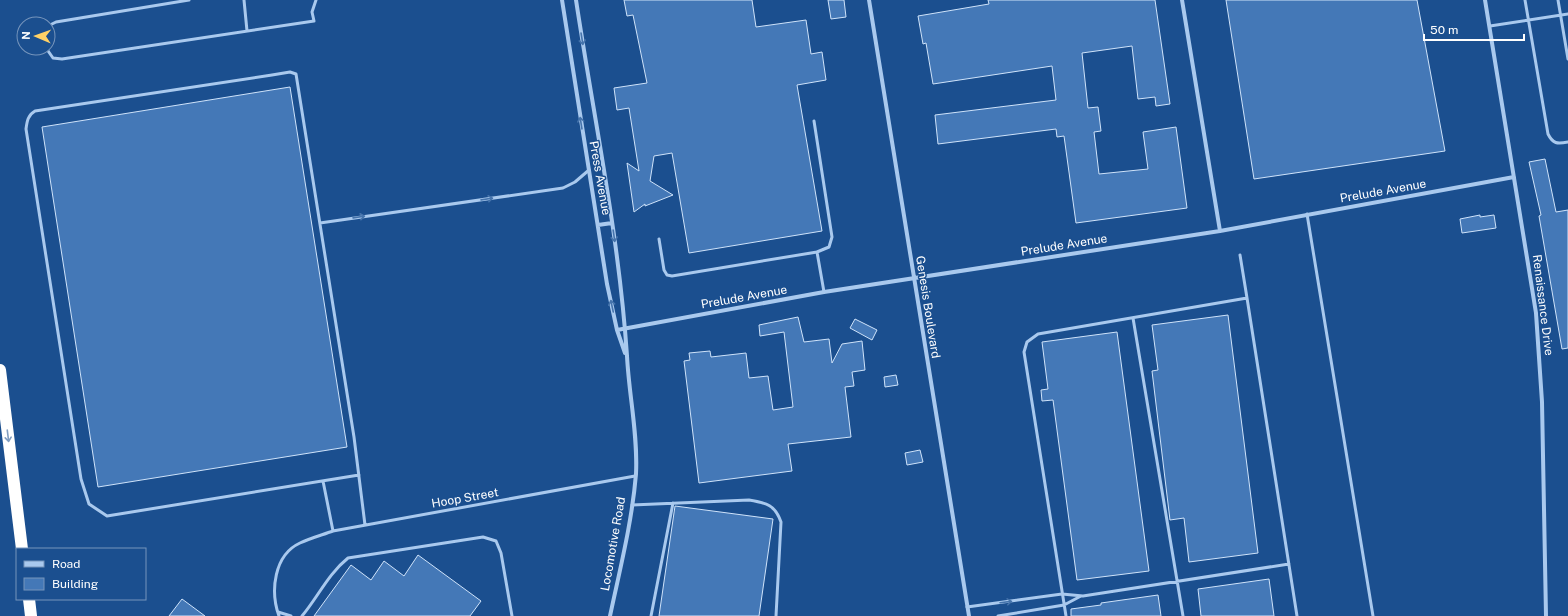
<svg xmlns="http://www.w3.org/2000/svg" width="1568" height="616" viewBox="0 0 1568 616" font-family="'Public Sans',sans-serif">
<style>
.building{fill:#4478b7;stroke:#cfe3fa}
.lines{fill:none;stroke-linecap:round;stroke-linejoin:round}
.lane{stroke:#a9c9ee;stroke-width:3}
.street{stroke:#a9c9ee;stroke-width:4}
.highway{stroke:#fff;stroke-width:12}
.oneway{stroke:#4674ac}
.oneway2{stroke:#829ec1}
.labels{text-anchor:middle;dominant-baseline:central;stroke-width:3;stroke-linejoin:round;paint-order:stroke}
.street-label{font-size:12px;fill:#fff;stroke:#1b4f8f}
</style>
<rect width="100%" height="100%" fill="#1b4f8f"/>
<!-- building -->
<path class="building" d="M 624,0 L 752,0 L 756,27 L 806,20 L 811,54 L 822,52 L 826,80 L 797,85 L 822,231 L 689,253 L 672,153 L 654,156 L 650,181 L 673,195 L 645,206 L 645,204 L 634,212 L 627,163 L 639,171 L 629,108 L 617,110 L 614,88 L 647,83 L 633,15 L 627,16 Z
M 828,0 L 844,0 L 846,17 L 831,19 Z
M 988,0 L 1155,0 L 1170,104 L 1156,106 L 1155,97 L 1138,99 L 1132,46 L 1082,53 L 1088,108 L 1098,107 L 1101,131 L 1094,132 L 1099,174 L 1148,169 L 1143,132 L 1176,127 L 1187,208 L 1076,223 L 1064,136 L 1057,137 L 1056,129 L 938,144 L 935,115 L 1056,100 L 1052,66 L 933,84 L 926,43 L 923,44 L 918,16 L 989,4 Z
M 1226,0 L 1417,0 L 1445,151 L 1254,179 Z
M 290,87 L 347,447 L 98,487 L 42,127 Z
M 1545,159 L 1556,212 L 1568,210 L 1568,348 L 1562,349 L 1539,216 L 1541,215 L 1529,162 Z
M 1480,215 L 1480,217 L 1494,215 L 1496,228 L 1462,233 L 1460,219 Z
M 1228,315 L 1258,553 L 1189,562 L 1184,518 L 1170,520 L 1152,371 L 1158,370 L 1152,325 Z
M 798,317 L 804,342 L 829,339 L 832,363 L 842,344 L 862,341 L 865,370 L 852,372 L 854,386 L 845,387 L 851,437 L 788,444 L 792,471 L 699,483 L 684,361 L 690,360 L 689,353 L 710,351 L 711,357 L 746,353 L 749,378 L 768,376 L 773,410 L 793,407 L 784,332 L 760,336 L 759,325 Z
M 855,319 L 877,330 L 872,340 L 850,328 Z
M 1117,332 L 1149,571 L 1077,580 L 1053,400 L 1042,401 L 1041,390 L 1048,389 L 1042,342 Z
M 896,375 L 898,385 L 885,387 L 884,377 Z
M 920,450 L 923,462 L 907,465 L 905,453 Z
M 675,506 L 773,519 L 759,616 L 659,616 Z
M 418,555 L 481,601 L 470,616 L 314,616 L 351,565 L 371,580 L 384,561 L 404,576 Z
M 1269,579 L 1274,616 L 1201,616 L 1198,589 Z
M 1158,595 L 1161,616 L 1071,616 L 1071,609 L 1101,605 L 1101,603 Z
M 182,599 L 205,616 L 169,616 Z"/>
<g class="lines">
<!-- lane -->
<path class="lane" d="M 244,0 L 247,31
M 1525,0 L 1548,134 C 1553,144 1557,144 1568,142
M 1558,0 L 1568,59
M 48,26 L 56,22 L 189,0
M 1490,26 L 1568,14
M 46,48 L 53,58 L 62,59 L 314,21 L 312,12 L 316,0
M 814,121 L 832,237 L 829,247 L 817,252
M 1307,214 L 1373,616
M 320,223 L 563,188 L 575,182 L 589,170
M 659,239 L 664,270 L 667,275 L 672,276 L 817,252 L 824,292
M 1247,298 L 1297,616
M 1133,318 L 1183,616
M 359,475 L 107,516 L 89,504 L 81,479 L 26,129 C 27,121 28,115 35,111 L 272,75 L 290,72 L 296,74 L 354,437 L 365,525
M 323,481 L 333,531
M 632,505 L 749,500 C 767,503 775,505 781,522 L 776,616
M 967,607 L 1062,594 L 1083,596 L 1289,564
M 278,612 L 291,616
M 279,616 C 270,591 274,555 300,543 C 311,538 322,535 333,531 L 635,476
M 302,616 C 318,597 328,574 348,558 L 483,537 L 496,541 L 501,553 L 512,616
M 651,616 L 673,503
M 998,616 L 1064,605 L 1081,596
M 1066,616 L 1024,352 L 1027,342 L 1038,334 L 1247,298 L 1240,255"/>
<!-- street -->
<path class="street" d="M 562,0 L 607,284 L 617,330 L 625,353
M 576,0 C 594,119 619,236 627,356 C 629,396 638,434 636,474 C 632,522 620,569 610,616
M 869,0 L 969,616
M 1182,0 L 1220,231
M 1485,0 L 1536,313 L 1542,402 L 1546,616
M 598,225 L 612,223
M 617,330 L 824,292 L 1220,231 L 1514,177"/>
<!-- highway -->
<path class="highway" d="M 0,370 L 22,549
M 29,599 L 31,616"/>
</g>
<!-- one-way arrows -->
<defs><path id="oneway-shaft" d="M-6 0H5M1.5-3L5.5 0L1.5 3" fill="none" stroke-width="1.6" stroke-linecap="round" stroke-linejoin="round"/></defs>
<g class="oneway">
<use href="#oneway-shaft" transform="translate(582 39) rotate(81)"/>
<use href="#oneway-shaft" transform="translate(581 123) rotate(-99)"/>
<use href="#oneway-shaft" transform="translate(487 199) rotate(-8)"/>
<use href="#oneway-shaft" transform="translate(359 217) rotate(-8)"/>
<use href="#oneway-shaft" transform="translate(614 236) rotate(82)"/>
<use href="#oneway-shaft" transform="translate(612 306) rotate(-102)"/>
<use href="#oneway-shaft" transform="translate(1006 602) rotate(-7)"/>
</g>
<use class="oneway2" href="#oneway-shaft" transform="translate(8 436) rotate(83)"/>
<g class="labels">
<!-- street labels -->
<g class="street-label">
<text transform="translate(600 178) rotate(80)">Press Avenue</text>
<text transform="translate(1383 191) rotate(-10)">Prelude Avenue</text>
<text transform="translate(1064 245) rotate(-9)">Prelude Avenue</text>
<text transform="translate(744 297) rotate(-10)">Prelude Avenue</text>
<text transform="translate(1543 305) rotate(83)">Renaissance Drive</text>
<text transform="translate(928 307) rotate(81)">Genesis Boulevard</text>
<text transform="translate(465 498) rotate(-10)">Hoop Street</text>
<text transform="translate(613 544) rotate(-80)">Locomotive Road</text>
</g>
</g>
<!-- legend -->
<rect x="16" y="548" width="130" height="52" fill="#1b4f8f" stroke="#7695bc"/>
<rect x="24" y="561" width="20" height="6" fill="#a9c9ee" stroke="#7695bc"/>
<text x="52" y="568" font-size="12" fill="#ffffff">Road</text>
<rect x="24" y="578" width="20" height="12" fill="#4478b7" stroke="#7695bc"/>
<text x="52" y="588" font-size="12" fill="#ffffff">Building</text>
<!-- north arrow -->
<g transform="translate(36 36) rotate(272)"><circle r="19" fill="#1b4f8f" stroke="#7695bc"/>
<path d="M0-3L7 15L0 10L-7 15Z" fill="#ffd166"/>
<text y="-6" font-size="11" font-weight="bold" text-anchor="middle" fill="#ffffff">N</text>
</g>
<!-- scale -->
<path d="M1424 34v6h100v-6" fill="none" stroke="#ffffff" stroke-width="2"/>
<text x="1430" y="34" font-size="12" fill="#ffffff" stroke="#1b4f8f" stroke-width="3" paint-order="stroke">50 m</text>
</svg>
